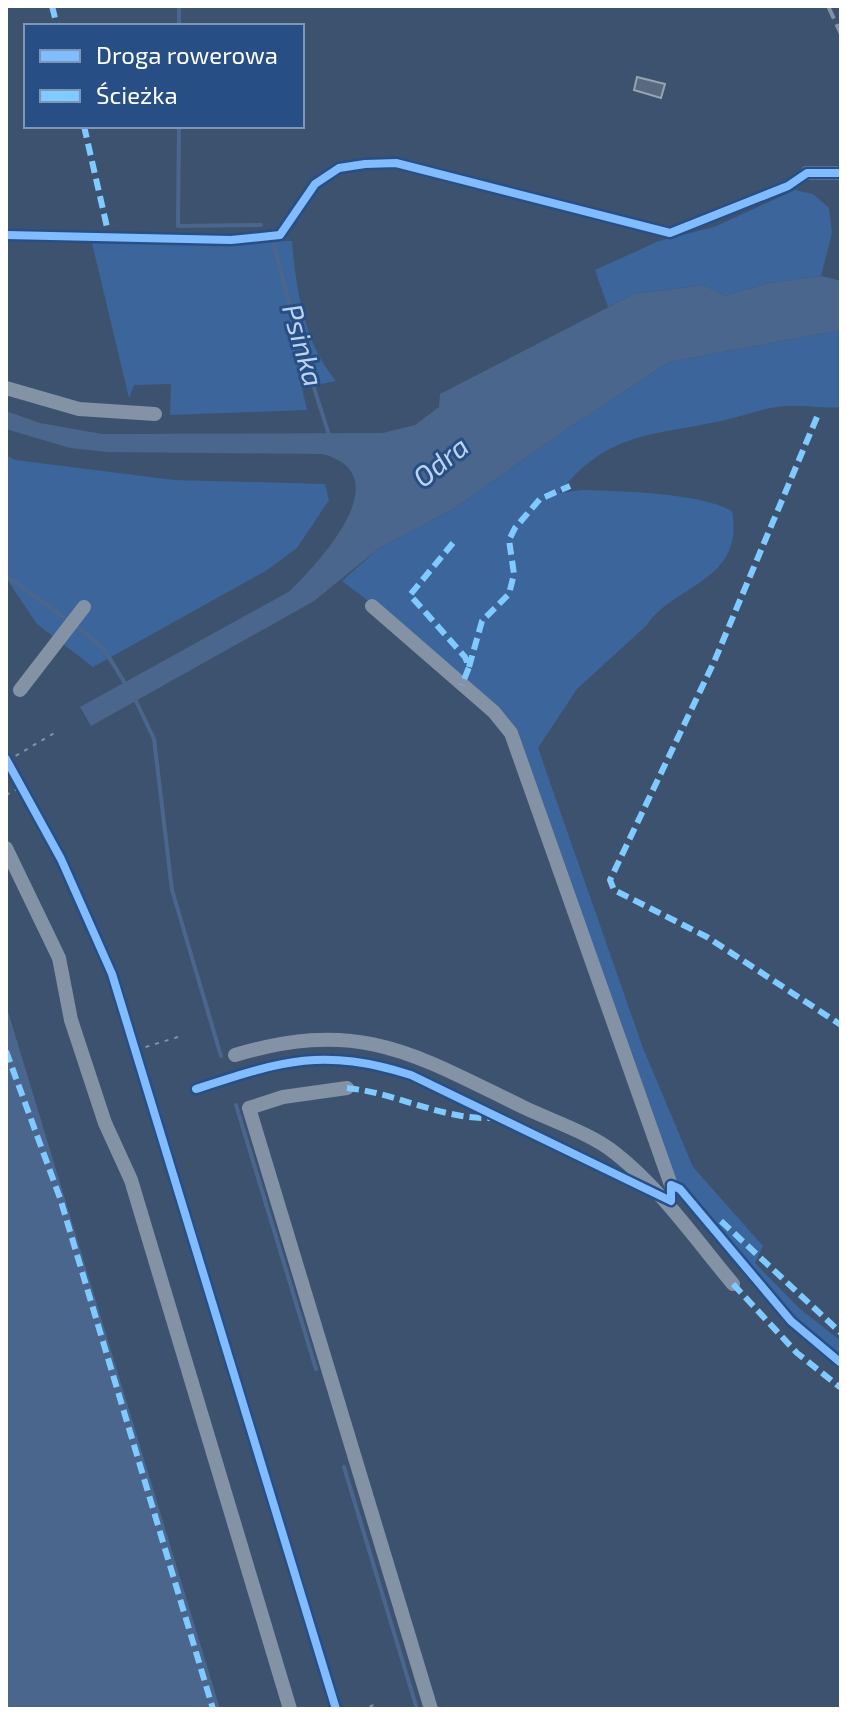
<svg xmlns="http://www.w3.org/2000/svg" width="847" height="1715" viewBox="0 0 847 1715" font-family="'Exo 2',sans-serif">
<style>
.green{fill:#3b659b}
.water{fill:#4b668c}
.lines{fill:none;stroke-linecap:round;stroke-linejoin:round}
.stream{stroke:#4b668c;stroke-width:4}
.building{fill:#586980;stroke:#97a3b3;stroke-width:2}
.path{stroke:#8392a5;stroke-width:2;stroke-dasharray:4 6;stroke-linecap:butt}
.minor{stroke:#8392a5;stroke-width:14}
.rail{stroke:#8392a4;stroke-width:4;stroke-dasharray:14 6;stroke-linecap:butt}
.quiet{stroke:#80caff;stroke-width:6;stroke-dasharray:12 6;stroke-linecap:butt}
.cycleway-casing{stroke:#274f85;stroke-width:13}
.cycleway{stroke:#80bcff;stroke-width:8}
.labels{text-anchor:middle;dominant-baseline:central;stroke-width:6;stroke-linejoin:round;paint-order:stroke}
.water-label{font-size:28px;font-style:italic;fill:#bdd3ef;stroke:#274f85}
</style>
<rect width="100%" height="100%" fill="#3d526f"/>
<!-- green -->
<path class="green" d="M 795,190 L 813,194 L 829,208 L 832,233 L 821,276 L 769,283 L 725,296 L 704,285 L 634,294 L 608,307 L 595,270 L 659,241 L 714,227 Z
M 292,241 C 296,289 304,343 336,381 L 302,388 L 307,410 L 170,415 L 171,384 L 134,385 L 129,398 L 92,243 Z
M 841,330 L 841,407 C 822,409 805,405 786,406 C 765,407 742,417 721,421 C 650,436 608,432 559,493 C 566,493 575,490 583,490 C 621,491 701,493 732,511 C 745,582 674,584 647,625 L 577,689 L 538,748 L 643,1048 L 693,1167 L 763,1246 L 755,1263 L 799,1308 L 841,1341 L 841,1360 L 793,1320 L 761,1285 L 670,1174 L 521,747 L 396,622 L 342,581 L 378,549 L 455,508 L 565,430 L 669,362 Z
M 6,455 L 15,460 L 174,480 L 325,484 L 329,500 L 297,548 L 267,570 L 93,667 L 37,624 L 6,578 Z"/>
<!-- water -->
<path class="water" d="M 821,276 L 841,281 L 841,330 L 669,362 L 565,430 L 455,508 L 378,549 L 314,601 L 91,726 L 80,707 L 290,591 C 319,562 402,474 322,454 L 108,452 L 70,448 L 6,429 L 6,411 L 40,423 L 102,434 L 383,433 L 415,425 L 439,407 L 440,394 L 634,294 L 704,285 L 725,296 L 769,283 Z
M 6,1005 L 220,1709 L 6,1709 Z"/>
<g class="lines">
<!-- stream -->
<path class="stream" d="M 179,26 L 179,6
M 179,126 L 178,226 L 261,225
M 274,245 L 302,350 L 329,435
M 6,576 L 65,618
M 77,626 L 104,649 L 126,685
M 135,699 L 154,739 L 172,890 L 221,1056
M 236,1105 L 316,1369
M 344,1467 L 417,1709"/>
</g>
<!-- building -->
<path class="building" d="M 637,77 L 665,84 L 661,98 L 634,90 Z"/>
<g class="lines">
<!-- path -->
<path class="path" d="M 7,761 L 56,732
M 6,795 L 21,787
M 136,1050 L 181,1036
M 360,1709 L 378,1704"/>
<!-- minor -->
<path class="minor" d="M 807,173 L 841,173
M 6,388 L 79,409 L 155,414
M 372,606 L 494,712 L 511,733 L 671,1185
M 20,690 L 84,607
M 6,848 L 59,958 L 71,1020 L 105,1123 L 131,1180 L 290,1709
M 235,1055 C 360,1018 412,1053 523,1107 C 552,1121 590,1133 615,1153 C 660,1188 696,1240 733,1284
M 347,1088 L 283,1097 L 249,1108 L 431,1709"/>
<!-- rail -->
<path class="rail" d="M 828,6 L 841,34"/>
<!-- quiet -->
<path class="quiet" d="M 52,6 L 57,26
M 84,126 L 109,236
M 817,417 L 714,662 L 610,880 L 614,890 L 707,937 L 841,1025
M 453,543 L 410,595 L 465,657 L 469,667 L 462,685
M 469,667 L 482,621 L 509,594 L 514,574 L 509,540 L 515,528 L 540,499 L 570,486
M 6,1051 L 60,1198 L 213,1709
M 347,1088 C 397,1093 440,1119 490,1118
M 721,1221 L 841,1333
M 733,1284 L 797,1353 L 841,1388"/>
<!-- cycleway casing -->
<g class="cycleway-casing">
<path id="cycleway" d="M 6,235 L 231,240 L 280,235 L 315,184 L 339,168 L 365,164 L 396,163 L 670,233 L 788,186 L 807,173 L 841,173
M 6,759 L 61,859 L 112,974 L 336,1709
M 196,1089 C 282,1061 322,1047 411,1075 L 671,1201 L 671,1185 L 680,1189 L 791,1321 L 841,1363"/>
</g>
<!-- cycleway -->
<use href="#cycleway" class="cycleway"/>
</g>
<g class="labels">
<!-- water labels -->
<g class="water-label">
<text transform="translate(304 345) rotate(74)">Psinka</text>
<text transform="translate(440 461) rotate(-39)">Odra</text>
</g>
</g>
<!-- border -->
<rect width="847" height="1715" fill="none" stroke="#ffffff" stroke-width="16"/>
<!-- legend -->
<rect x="24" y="24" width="280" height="104" fill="#274f85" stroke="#7d95b6" stroke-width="2"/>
<rect x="40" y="50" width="40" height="12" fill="#80bcff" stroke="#7d95b6" stroke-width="2"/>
<text x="96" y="64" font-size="24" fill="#ffffff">Droga rowerowa</text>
<rect x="40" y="90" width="40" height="12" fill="#80caff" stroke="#7d95b6" stroke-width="2"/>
<text x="96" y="104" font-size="24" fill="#ffffff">Ścieżka</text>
</svg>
